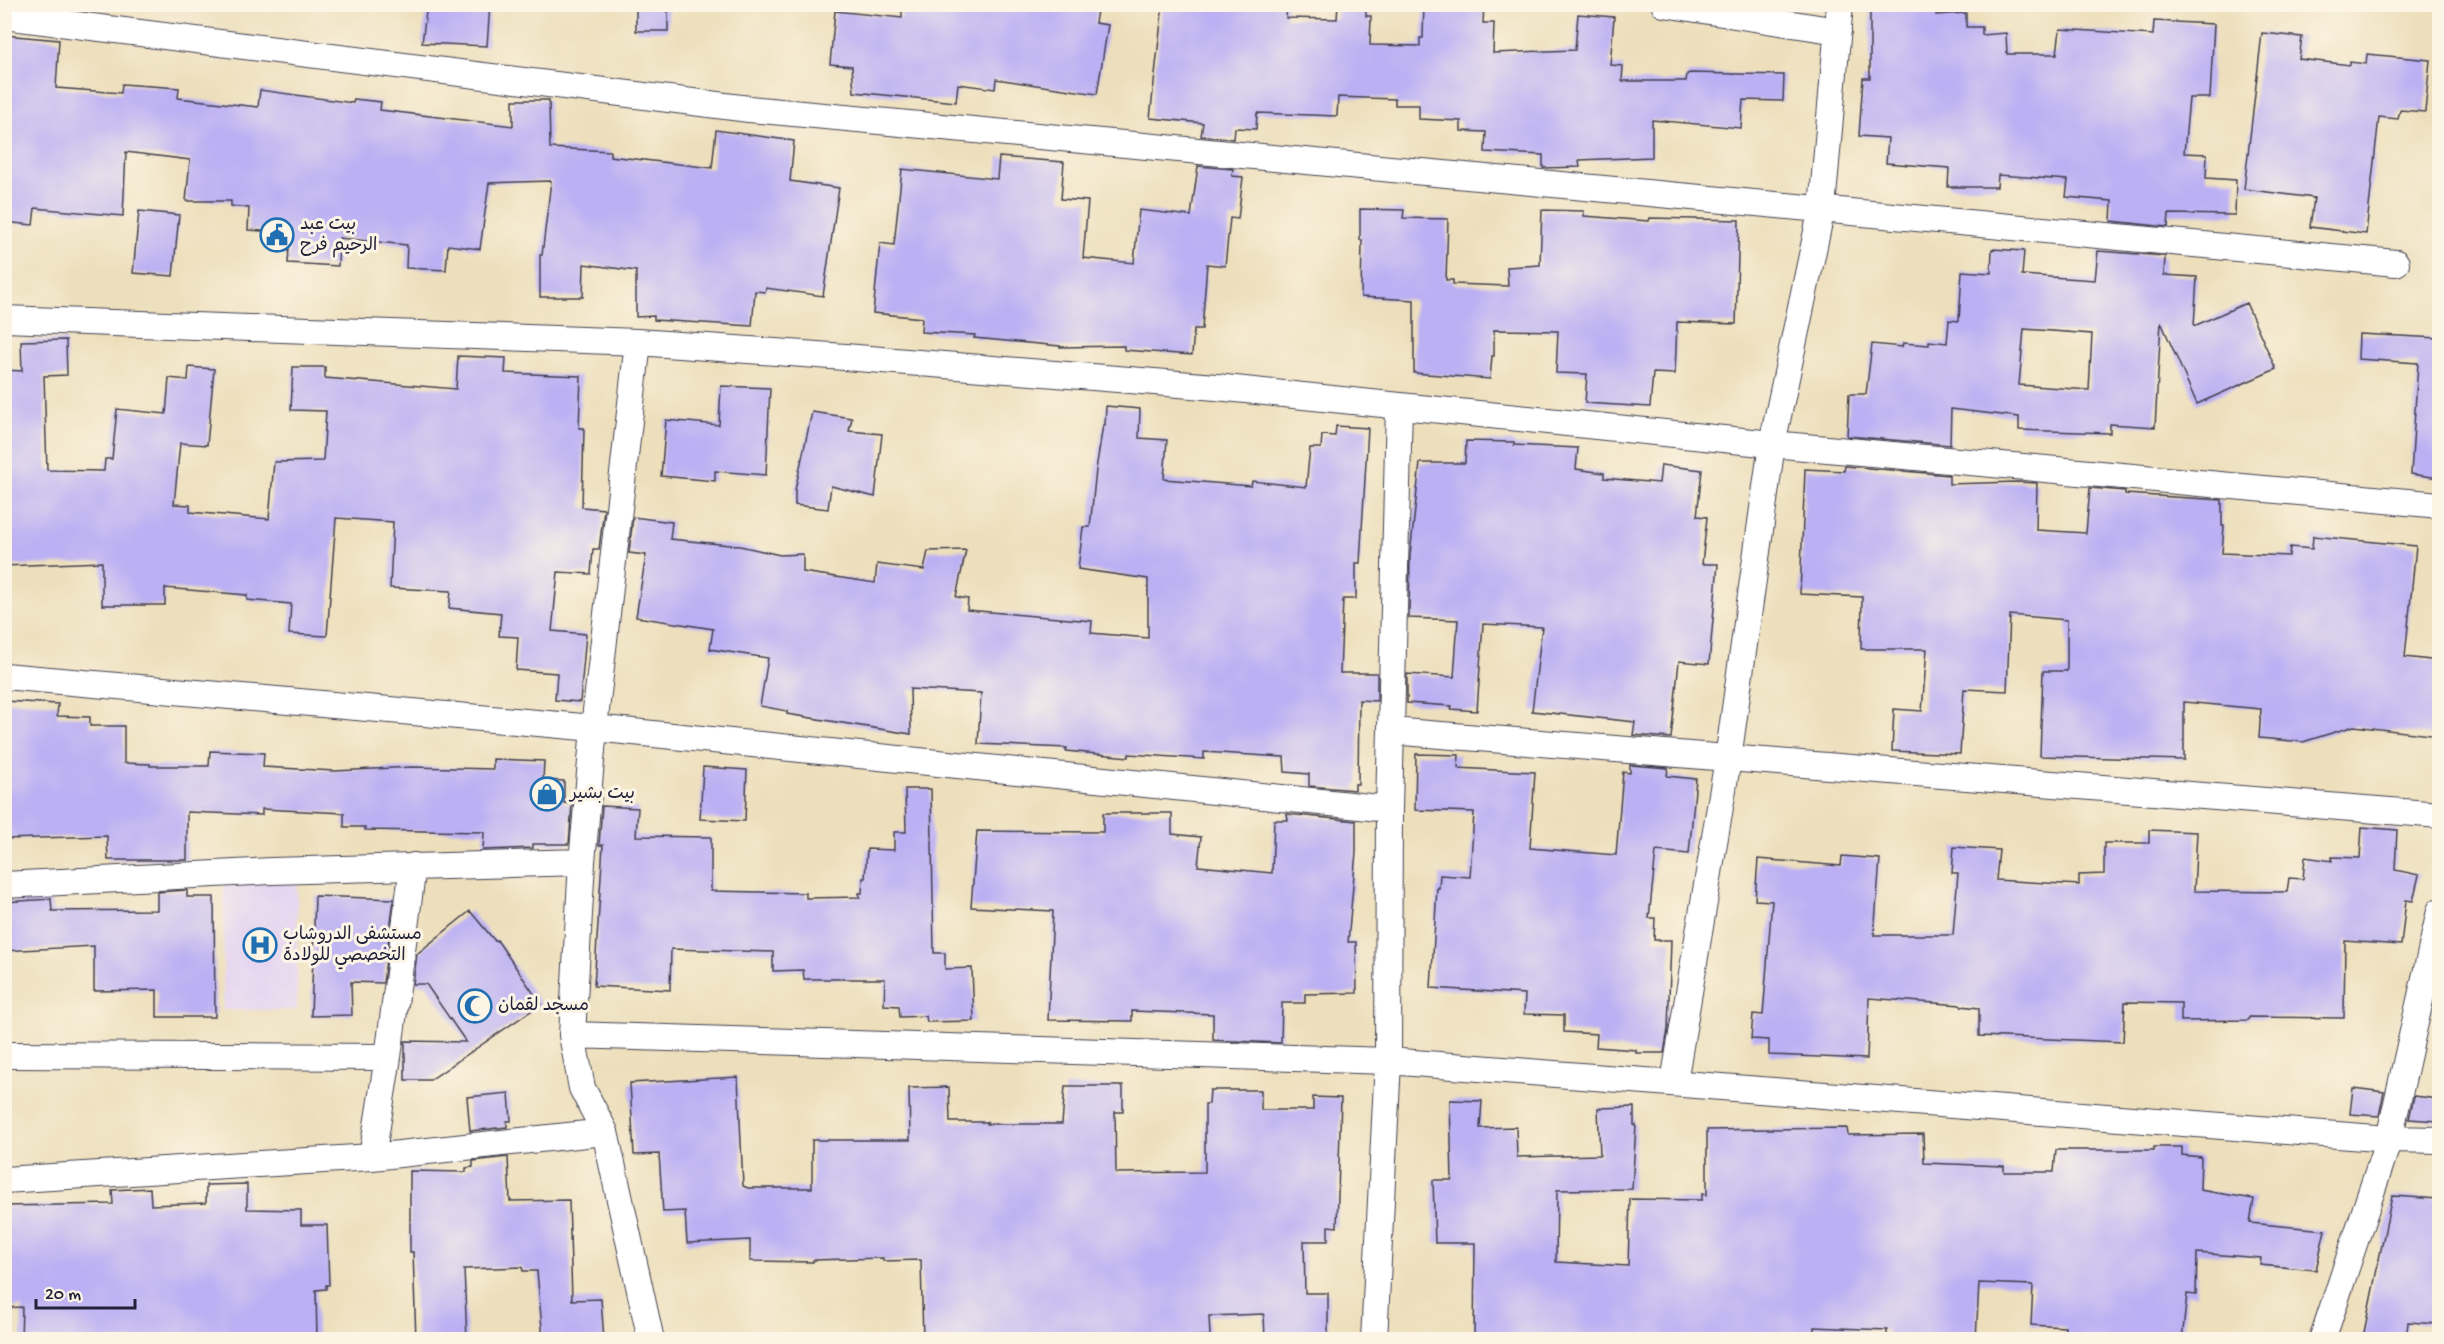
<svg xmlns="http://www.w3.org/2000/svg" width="2444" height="1344" viewBox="0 0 2444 1344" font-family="'Gochi Hand','Playpen Sans Arabic',sans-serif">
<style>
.built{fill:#e3d3f2}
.building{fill:#bbb0f3;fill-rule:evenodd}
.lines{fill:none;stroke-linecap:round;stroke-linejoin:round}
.street-casing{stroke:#403e4e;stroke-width:28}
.street{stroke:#fff;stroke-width:26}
.labels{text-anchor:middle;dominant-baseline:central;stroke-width:6;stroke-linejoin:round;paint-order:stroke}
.poi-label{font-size:18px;fill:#22223b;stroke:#fcf5e5;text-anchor:start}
</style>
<rect width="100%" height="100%" fill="#fcf5e5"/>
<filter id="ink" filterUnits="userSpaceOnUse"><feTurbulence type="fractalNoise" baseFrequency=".0167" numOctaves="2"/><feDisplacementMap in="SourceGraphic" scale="12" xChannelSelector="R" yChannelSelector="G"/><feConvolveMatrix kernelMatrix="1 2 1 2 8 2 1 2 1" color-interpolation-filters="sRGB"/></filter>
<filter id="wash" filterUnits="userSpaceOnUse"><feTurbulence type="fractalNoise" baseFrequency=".008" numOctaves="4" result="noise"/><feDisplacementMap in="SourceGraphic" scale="24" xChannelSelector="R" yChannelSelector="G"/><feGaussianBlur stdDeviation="1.35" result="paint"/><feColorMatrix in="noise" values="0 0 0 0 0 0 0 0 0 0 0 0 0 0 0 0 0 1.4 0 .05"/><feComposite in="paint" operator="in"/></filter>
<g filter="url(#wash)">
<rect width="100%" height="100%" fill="#eddfbc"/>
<!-- built -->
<path class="built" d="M 224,880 L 297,880 L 297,1010 L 223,1010 Z"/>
<g id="blocks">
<!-- building -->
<path class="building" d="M 427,4 L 490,4 L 487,46 L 422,43 Z
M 636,4 L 668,4 L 668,31 L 636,31 Z
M 902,4 L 1098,4 L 1095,23 L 1108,25 L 1097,94 L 996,79 L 995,89 L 958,84 L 956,102 L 854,92 L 852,66 L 830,64 L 835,11 L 902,18 Z
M 1163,4 L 1287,4 L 1286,18 L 1337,19 L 1338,4 L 1366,4 L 1366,16 L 1371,16 L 1370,45 L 1420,46 L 1420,38 L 1423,38 L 1424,4 L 1484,5 L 1483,23 L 1494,23 L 1493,53 L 1575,50 L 1578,14 L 1614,17 L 1610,65 L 1623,66 L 1622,81 L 1686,81 L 1687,74 L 1690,73 L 1784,75 L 1783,101 L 1743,100 L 1741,128 L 1652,120 L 1652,157 L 1579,160 L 1580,167 L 1543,168 L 1543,155 L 1485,152 L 1486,132 L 1461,131 L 1461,121 L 1419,119 L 1419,105 L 1395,105 L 1395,99 L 1338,97 L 1337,116 L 1257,113 L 1256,129 L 1235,128 L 1234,139 L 1201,136 L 1203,123 L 1150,118 Z
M 1870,9 L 1936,9 L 1936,15 L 1966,13 L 1966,27 L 1982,27 L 1982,35 L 2006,33 L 2007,54 L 2057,54 L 2060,29 L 2153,35 L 2154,21 L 2214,24 L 2210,98 L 2189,98 L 2184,153 L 2207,154 L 2206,178 L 2236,180 L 2235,215 L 2169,214 L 2168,227 L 2111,221 L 2112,201 L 2066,197 L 2068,180 L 1998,175 L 1997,187 L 1948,187 L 1949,168 L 1886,163 L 1888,138 L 1859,136 L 1863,78 L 1870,78 Z
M 2262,33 L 2302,37 L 2299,59 L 2350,65 L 2350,62 L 2366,64 L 2367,54 L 2430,60 L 2425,112 L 2400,110 L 2398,119 L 2379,117 L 2366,234 L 2310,227 L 2314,198 L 2244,189 Z
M 4,35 L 59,40 L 56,88 L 121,93 L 122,84 L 179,88 L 178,98 L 258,107 L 260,90 L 353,103 L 354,99 L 381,102 L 380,110 L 513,126 L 513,100 L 549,100 L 550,148 L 610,151 L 610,156 L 712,168 L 716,130 L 794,141 L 790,181 L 839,188 L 823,296 L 766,288 L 765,292 L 755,291 L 752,326 L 654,320 L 654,316 L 636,317 L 636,271 L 584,264 L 583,297 L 540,297 L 540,255 L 542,255 L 551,181 L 489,183 L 480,249 L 448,245 L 446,270 L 406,268 L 407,245 L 339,238 L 338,266 L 288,263 L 290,233 L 248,230 L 249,208 L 231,206 L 231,201 L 186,201 L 190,160 L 126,152 L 123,216 L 35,208 L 33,225 L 4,222 Z
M 999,157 L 1064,162 L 1061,199 L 1088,201 L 1083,258 L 1134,263 L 1139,210 L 1191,216 L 1198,166 L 1233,169 L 1232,176 L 1243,177 L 1238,219 L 1230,218 L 1225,266 L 1207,264 L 1202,329 L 1194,329 L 1192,355 L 1124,350 L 1124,346 L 1060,347 L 1060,346 L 974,338 L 975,335 L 921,332 L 922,318 L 873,313 L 880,243 L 894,245 L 902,169 L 997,179 Z
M 1360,209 L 1404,210 L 1403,218 L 1448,219 L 1446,280 L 1453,280 L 1453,284 L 1508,286 L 1507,267 L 1540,265 L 1542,210 L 1584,211 L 1584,216 L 1649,221 L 1650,218 L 1739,220 L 1736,324 L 1677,322 L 1675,374 L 1653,373 L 1650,407 L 1585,403 L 1587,374 L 1556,373 L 1558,331 L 1494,330 L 1494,356 L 1492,356 L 1490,379 L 1414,373 L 1414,300 L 1361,297 L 1362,240 L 1360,240 Z
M 139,211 L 179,215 L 173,276 L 133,273 Z
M 1992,249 L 2024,251 L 2022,275 L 2095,280 L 2098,251 L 2165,256 L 2164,275 L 2197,277 L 2194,326 L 2246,303 L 2276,369 L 2197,404 L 2161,322 L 2155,427 L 2110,424 L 2110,433 L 2019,430 L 2019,417 L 1951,409 L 1950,445 L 1847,436 L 1849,394 L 1866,394 L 1872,344 L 1902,347 L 1903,343 L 1929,345 L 1929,341 L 1947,343 L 1949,320 L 1959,321 L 1962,271 L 1991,273 ZM 2024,329 L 2092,334 L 2089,390 L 2019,385 Z
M 2359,334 L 2439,338 L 2439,478 L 2411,474 L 2418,363 L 2358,359 Z
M 66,340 L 67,375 L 44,376 L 47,470 L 104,471 L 105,459 L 112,459 L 117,409 L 166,414 L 169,378 L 188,380 L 189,367 L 214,369 L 207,445 L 180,443 L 174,504 L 190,505 L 190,512 L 269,519 L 274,462 L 323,461 L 326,411 L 291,410 L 293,367 L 325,367 L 325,378 L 456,389 L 458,356 L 506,358 L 505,373 L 581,376 L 579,428 L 584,428 L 582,507 L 604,509 L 599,549 L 593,549 L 591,574 L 558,572 L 552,631 L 586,634 L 580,702 L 555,700 L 557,673 L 516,670 L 518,637 L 499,636 L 501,613 L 449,608 L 451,591 L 390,588 L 393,522 L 336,518 L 327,636 L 289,634 L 291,604 L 247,600 L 247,595 L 165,588 L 165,605 L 102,605 L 102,562 L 4,566 L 4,370 L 22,371 L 21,341 Z
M 721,386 L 770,388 L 766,475 L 715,471 L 715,481 L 661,476 L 666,420 L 719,425 Z
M 1106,406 L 1140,409 L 1139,438 L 1167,440 L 1164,479 L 1251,486 L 1252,481 L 1306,487 L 1310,448 L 1321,448 L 1322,435 L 1335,436 L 1336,426 L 1368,428 L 1360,563 L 1356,563 L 1356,599 L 1343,599 L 1340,673 L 1377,673 L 1377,701 L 1359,700 L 1358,784 L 1355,784 L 1355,790 L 1309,786 L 1309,774 L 1285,772 L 1284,757 L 1204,752 L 1204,759 L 1129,754 L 1129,757 L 1066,751 L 1067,748 L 978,744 L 981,693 L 910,689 L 911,734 L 787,714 L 787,711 L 760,706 L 768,658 L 710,649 L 713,629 L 636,617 L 646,555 L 629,553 L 633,517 L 672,522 L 670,539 L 740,546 L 780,555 L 803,554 L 803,572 L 875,583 L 877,564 L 924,570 L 928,551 L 966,550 L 956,597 L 968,599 L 967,610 L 1092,621 L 1091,633 L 1148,638 L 1148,579 L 1078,569 L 1083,527 L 1090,527 L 1096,470 L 1103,425 L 1105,425 Z
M 812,412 L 852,418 L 849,431 L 882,434 L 875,497 L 831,486 L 828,509 L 795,505 L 795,490 Z
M 1466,441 L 1514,442 L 1514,445 L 1578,448 L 1576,469 L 1604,473 L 1604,478 L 1659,483 L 1661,465 L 1702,470 L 1697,516 L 1707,517 L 1702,564 L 1718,564 L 1709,664 L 1679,661 L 1671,738 L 1633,735 L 1635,722 L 1532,711 L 1542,627 L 1483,624 L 1477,711 L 1451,709 L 1452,706 L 1407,703 L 1407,674 L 1454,677 L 1458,620 L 1409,618 L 1410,555 L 1420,463 L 1465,463 Z
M 1845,466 L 1949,475 L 1949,484 L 2017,482 L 2037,483 L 2036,530 L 2086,533 L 2090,488 L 2125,491 L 2125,494 L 2222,500 L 2222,526 L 2224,526 L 2222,553 L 2289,556 L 2290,547 L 2312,549 L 2313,536 L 2416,546 L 2405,657 L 2439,661 L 2439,736 L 2354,726 L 2303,742 L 2259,738 L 2261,709 L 2184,702 L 2184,760 L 2040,756 L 2043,671 L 2067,671 L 2067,620 L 2010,615 L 2007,691 L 1964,689 L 1960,754 L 1892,751 L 1894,709 L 1922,711 L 1927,649 L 1861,649 L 1862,597 L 1800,594 L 1805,469 L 1844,471 Z
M 4,701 L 58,704 L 57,716 L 90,717 L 90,726 L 124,726 L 124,763 L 150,764 L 150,766 L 209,766 L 210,751 L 264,753 L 263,767 L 335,771 L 412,767 L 493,769 L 493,759 L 544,761 L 543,780 L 564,781 L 564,803 L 572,804 L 569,844 L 533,844 L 533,848 L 483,850 L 484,832 L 365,830 L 365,827 L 344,827 L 344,813 L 262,809 L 262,815 L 187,812 L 187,860 L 108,860 L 107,836 L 4,839 Z
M 1416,754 L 1459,755 L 1458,768 L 1535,772 L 1530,848 L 1616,855 L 1623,772 L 1630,773 L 1630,765 L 1668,768 L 1667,776 L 1696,779 L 1689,854 L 1656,851 L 1649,918 L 1655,918 L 1654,940 L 1671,940 L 1668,1029 L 1664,1053 L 1636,1053 L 1636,1050 L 1596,1047 L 1597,1034 L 1564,1032 L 1564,1015 L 1524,1014 L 1525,994 L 1431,988 L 1437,888 L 1439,888 L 1440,875 L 1470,877 L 1474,812 L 1415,810 Z
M 703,767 L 747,770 L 745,821 L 700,819 Z
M 905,789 L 931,789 L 934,953 L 945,953 L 945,969 L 972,968 L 974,1021 L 927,1022 L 926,1016 L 900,1017 L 899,1006 L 884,1005 L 885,979 L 804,979 L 803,970 L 773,971 L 773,952 L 671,949 L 670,990 L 594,986 L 603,845 L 599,845 L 602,806 L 638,808 L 636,836 L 711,837 L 711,891 L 806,893 L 806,898 L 860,897 L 859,893 L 862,893 L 863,878 L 865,878 L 867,849 L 894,850 L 894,832 L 906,832 Z
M 1103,813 L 1172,813 L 1172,834 L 1201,837 L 1198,866 L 1272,873 L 1274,820 L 1288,820 L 1287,814 L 1356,821 L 1356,852 L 1348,942 L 1356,942 L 1357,993 L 1305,994 L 1305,1003 L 1282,1003 L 1281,1043 L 1213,1040 L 1213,1014 L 1132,1011 L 1132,1021 L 1048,1020 L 1053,911 L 971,907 L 977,831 L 1103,832 Z
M 2362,827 L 2397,830 L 2395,870 L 2419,875 L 2413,901 L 2406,900 L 2401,945 L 2345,941 L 2344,1018 L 2249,1017 L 2248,1020 L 2181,1021 L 2181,1003 L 2125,1002 L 2123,1042 L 1979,1036 L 1979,1008 L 1961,1006 L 1961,1005 L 1869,998 L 1867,1059 L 1769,1055 L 1769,1040 L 1751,1039 L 1753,1014 L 1763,1015 L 1772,901 L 1755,900 L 1758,859 L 1841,866 L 1842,856 L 1880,859 L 1874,935 L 1953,935 L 1958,873 L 1952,873 L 1954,847 L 1999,850 L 1996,880 L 2079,885 L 2079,875 L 2104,874 L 2104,843 L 2149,843 L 2149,830 L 2197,832 L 2194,891 L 2287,892 L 2289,878 L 2303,879 L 2305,857 L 2332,861 L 2332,857 L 2360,858 Z
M 187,890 L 187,897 L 214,897 L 215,1017 L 157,1017 L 157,990 L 94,991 L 94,946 L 4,951 L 4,902 L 51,899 L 52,911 L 157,910 L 157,892 Z
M 315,896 L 394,899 L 383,983 L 351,982 L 352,1015 L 311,1016 Z
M 470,911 L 495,941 L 497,940 L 541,1004 L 430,1080 L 405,1080 L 405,1041 L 466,1042 L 426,984 L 413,984 L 417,954 Z
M 738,1077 L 743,1186 L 748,1188 L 812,1188 L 812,1140 L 910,1140 L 909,1088 L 949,1087 L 950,1122 L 987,1122 L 987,1124 L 1062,1124 L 1065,1086 L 1123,1086 L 1123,1112 L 1115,1112 L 1116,1173 L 1205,1172 L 1205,1104 L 1209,1104 L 1210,1090 L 1261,1090 L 1261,1110 L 1313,1110 L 1313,1097 L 1341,1098 L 1337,1227 L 1328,1226 L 1328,1241 L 1304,1241 L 1305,1293 L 1328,1293 L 1328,1340 L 1265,1340 L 1264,1314 L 1209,1316 L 1210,1336 L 1120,1339 L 1120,1335 L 1050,1338 L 1050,1340 L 923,1340 L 921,1260 L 883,1261 L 883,1258 L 813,1260 L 813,1262 L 750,1261 L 750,1240 L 687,1243 L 685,1211 L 663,1212 L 659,1154 L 634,1155 L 630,1083 Z
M 2353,1088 L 2384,1092 L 2379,1116 L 2350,1114 Z
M 509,1093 L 511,1121 L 507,1121 L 507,1127 L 470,1131 L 467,1097 Z
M 2414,1096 L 2439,1099 L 2439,1121 L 2409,1119 Z
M 1450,1100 L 1482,1101 L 1480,1128 L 1516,1127 L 1517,1157 L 1600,1155 L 1598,1108 L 1634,1107 L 1634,1125 L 1636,1125 L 1632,1189 L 1557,1190 L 1556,1262 L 1628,1266 L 1630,1199 L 1702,1200 L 1702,1194 L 1707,1195 L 1707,1130 L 1847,1128 L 1848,1135 L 1923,1134 L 1924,1163 L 2004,1166 L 2004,1172 L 2054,1172 L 2056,1150 L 2154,1150 L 2154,1147 L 2182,1147 L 2182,1155 L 2201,1157 L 2200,1190 L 2254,1199 L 2250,1223 L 2325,1230 L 2316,1270 L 2260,1265 L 2261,1258 L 2197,1253 L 2196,1295 L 2187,1294 L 2182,1340 L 2064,1340 L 2065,1327 L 2031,1325 L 2033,1285 L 1979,1283 L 1976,1340 L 1887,1340 L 1887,1330 L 1814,1327 L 1814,1340 L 1474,1340 L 1475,1243 L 1435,1243 L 1433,1180 L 1452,1180 Z
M 508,1157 L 510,1201 L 569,1200 L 572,1300 L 601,1299 L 604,1340 L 543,1340 L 537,1271 L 523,1271 L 522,1267 L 464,1269 L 467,1340 L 416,1340 L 413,1252 L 410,1252 L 410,1171 L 466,1172 L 466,1168 L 473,1167 L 473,1161 Z
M 247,1184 L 247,1209 L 301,1210 L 301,1225 L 327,1225 L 329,1285 L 326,1285 L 326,1289 L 316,1290 L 317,1340 L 21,1340 L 22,1307 L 4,1308 L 4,1206 L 113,1204 L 112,1190 L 150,1188 L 151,1205 L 206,1203 L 206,1185 Z
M 2392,1196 L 2439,1199 L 2439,1324 L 2408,1322 L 2406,1340 L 2363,1337 Z"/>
</g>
</g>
<g filter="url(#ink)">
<use href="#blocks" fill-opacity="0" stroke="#403e4e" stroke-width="1.5"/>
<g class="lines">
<!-- street casing -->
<g class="street-casing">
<path id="street" d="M 1664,4 L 1838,31
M 4,16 L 749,109 L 2396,263
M 4,319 L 638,342 L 845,357 L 1216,387 L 1772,444 L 2440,505
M 638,342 L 594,728 L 582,862 L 572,1035 L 582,1088 L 605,1132 L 651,1340
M 4,676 L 594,728 L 1389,809
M 1391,731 L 2440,815
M 4,885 L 272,871 L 582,862
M 572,1035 L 1388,1061 L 2389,1139 L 2440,1140
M 4,1055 L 388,1057
M 1674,1082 L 1728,759 L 1772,444 L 1822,208 L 1840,4
M 372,1157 L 388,1057 L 413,866
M 4,1180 L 372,1157 L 605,1132
M 1374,1340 L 1388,1061 L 1389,809 L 1399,406
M 2322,1340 L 2389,1139 L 2440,911"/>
</g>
<!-- street -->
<use href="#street" class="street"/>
</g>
</g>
<!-- icons -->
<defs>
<g id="civic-ring" transform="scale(1.725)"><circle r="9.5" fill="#fcf5e5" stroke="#1f6fb2" stroke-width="1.5"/><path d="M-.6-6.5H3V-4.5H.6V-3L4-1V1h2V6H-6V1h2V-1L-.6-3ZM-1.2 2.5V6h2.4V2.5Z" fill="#1f6fb2"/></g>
<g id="shop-ring" transform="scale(1.725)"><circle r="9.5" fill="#fcf5e5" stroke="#1f6fb2" stroke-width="1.5"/><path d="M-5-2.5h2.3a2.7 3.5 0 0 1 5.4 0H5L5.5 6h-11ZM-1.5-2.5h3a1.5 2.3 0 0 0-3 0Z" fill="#1f6fb2"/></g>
<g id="hospital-ring" transform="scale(1.725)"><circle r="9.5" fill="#fcf5e5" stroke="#1f6fb2" stroke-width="1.5"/><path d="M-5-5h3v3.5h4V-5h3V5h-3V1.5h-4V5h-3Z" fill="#1f6fb2"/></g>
<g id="mosque-ring" transform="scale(1.725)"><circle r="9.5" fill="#fcf5e5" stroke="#1f6fb2" stroke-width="1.5"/><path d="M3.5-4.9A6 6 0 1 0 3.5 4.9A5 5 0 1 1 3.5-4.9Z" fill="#1f6fb2"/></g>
</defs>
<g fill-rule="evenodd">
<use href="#civic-ring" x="277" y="235"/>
<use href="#shop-ring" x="547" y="794"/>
<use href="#hospital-ring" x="260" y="945"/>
<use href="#mosque-ring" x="475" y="1006"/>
</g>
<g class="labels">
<!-- poi labels -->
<g class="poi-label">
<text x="300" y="225">بيت عبد<tspan x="300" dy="21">الرحيم فرح</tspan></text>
<text x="570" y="794">بيت بشير</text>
<text x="283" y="935">مستشفى الدروشاب<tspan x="283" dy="21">التخصصي للولادة</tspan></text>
<text x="498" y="1006">مسجد لقمان</text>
</g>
</g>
<!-- margin -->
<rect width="2444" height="1344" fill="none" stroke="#fcf5e5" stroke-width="24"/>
<!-- scale -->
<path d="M36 1299v9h99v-9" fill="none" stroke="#22223b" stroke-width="3"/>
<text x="45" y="1299" font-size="18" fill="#22223b" stroke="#fcf5e5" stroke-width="4.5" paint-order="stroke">20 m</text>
</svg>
